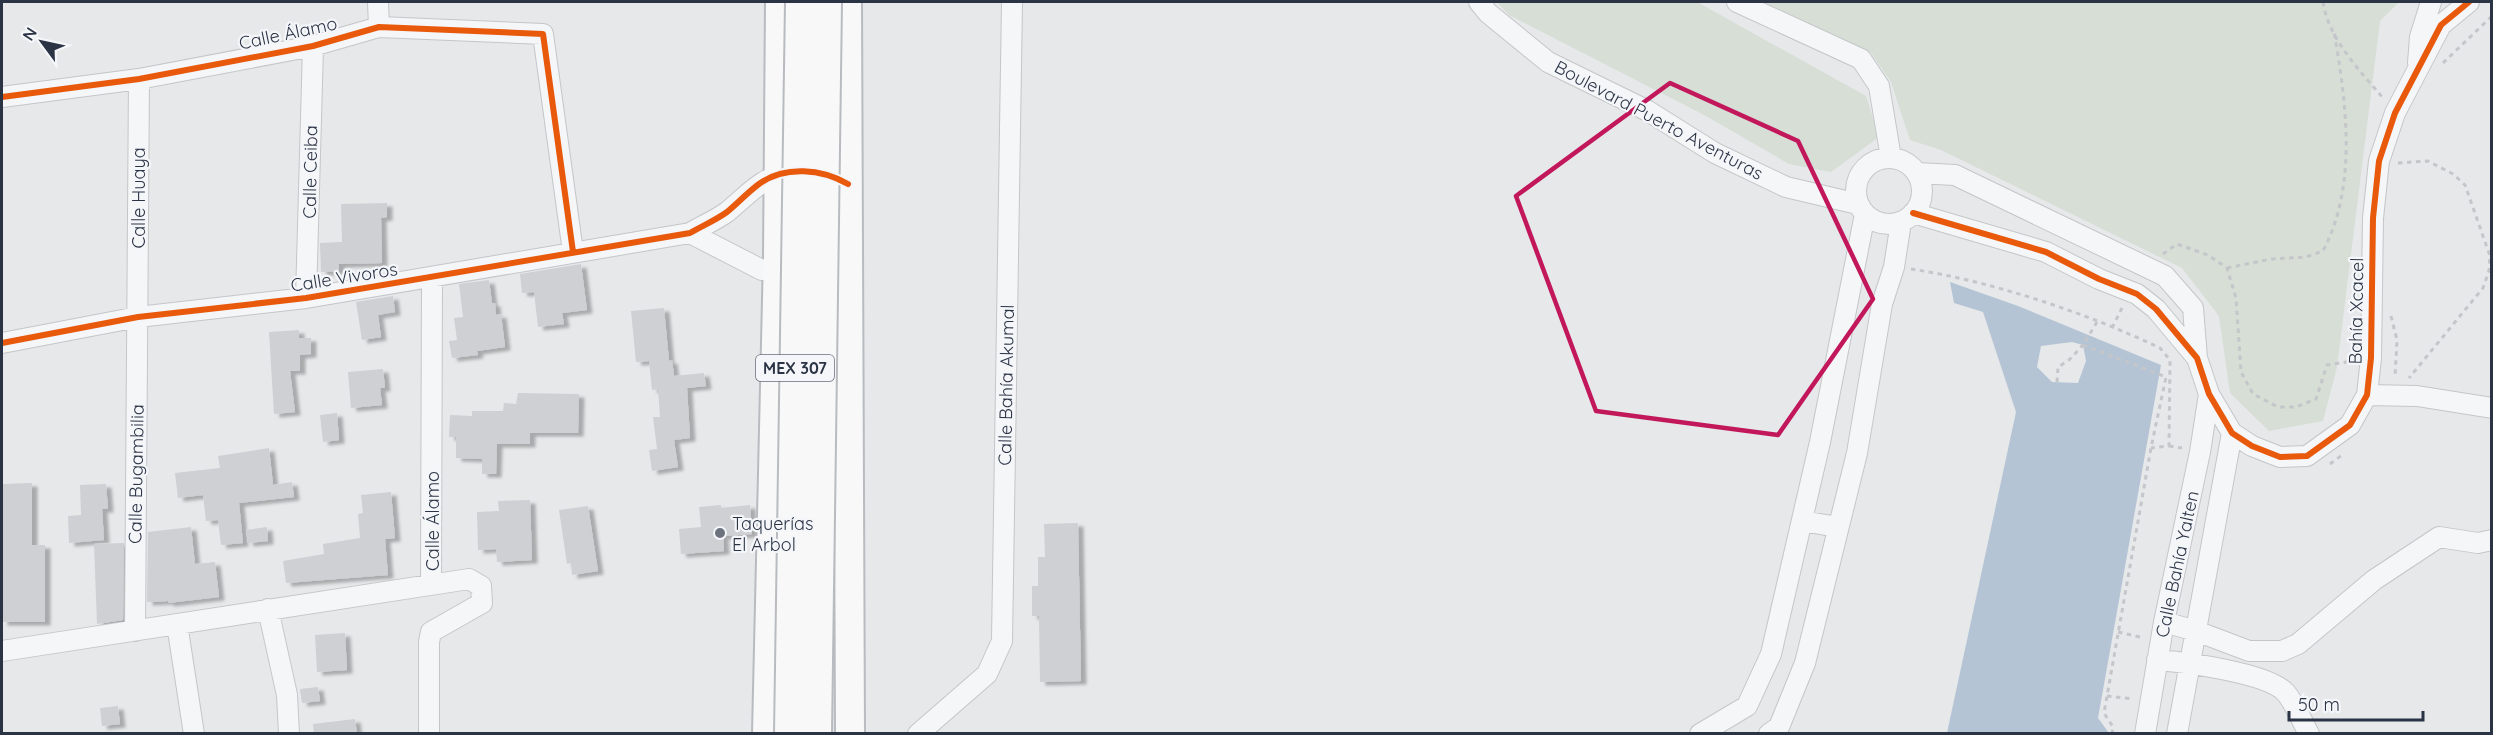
<svg xmlns="http://www.w3.org/2000/svg" width="2493" height="735" viewBox="0 0 2493 735" font-family="Quicksand,sans-serif">
<style>
.green{fill:#d6ded6}
.water{fill:#b4c4d5;fill-rule:evenodd}
.building{fill:#ced0d3;filter:url(#shadow)}
.lines{fill:none;stroke-linecap:round;stroke-linejoin:round}
.minor-casing{stroke:#c4c6c8;stroke-width:22}
.highway-casing{stroke:#b8bbbf;stroke-width:32}
.path{stroke:#c5c6ca;stroke-width:3;stroke-dasharray:4.5 4.5;stroke-linecap:butt}
.minor{stroke:#f5f6f7;stroke-width:20}
.highway{stroke:#f8f8f8;stroke-width:28}
.highway-bridge-casing{stroke:#b8bbbf;stroke-width:32;stroke-linecap:butt}
.highway-bridge{stroke:#f8f8f8;stroke-width:28}
.cycleway-casing{stroke:#f4f6f9;stroke-width:10}
.cycleway{stroke:#e8590c;stroke-width:6}
.marked{fill:none;stroke:#c2185b;stroke-width:4.5;stroke-linejoin:round}
.poi-dot{fill:#6c737f;stroke:#f4f6f9;stroke-width:2}
.labels{text-anchor:middle;dominant-baseline:central;stroke-width:4.5;stroke-linejoin:round;paint-order:stroke}
.shield{fill:#f4f6f9;stroke:#676e7b;stroke-width:1.5}
.shield-label{font-size:16px;font-weight:bold;fill:#2b3445}
.street-label{font-size:18px;fill:#2b3445;stroke:#f4f6f9}
.poi-label{font-size:18px;fill:#2b3445;stroke:#f4f6f9;text-anchor:start}
</style>
<defs>
<filter id="shadow"><feDropShadow dx="5.5" dy="3.5" stdDeviation="1.5" flood-color="#0004"/></filter>
</defs>
<rect width="100%" height="100%" fill="#e6e8ea"/>
<!-- green -->
<path class="green" d="M 1497,2 L 1697,2 L 1866,96 L 1879,137 L 1831,172 L 1789,164 L 1706,116 L 1509,15 Z
M 1757,2 L 2399,2 L 2380,21 L 2337,367 L 2323,421 L 2269,431 L 2230,393 L 2219,316 L 2182,268 L 1941,150 L 1910,140 L 1891,82 L 1871,53 Z"/>
<!-- water -->
<path class="water" d="M 1950,282 L 2018,306 L 2161,365 L 2098,718 L 2109,733 L 1947,733 L 2016,412 L 1983,312 L 1954,303 ZM 2072,342 L 2083,345 L 2086,361 L 2078,383 L 2052,382 L 2037,367 L 2041,346 Z"/>
<!-- building -->
<path class="building" d="M 387,203 L 387,217 L 381,218 L 382,263 L 339,264 L 339,271 L 321,272 L 320,243 L 342,242 L 341,204 Z
M 581,264 L 587,310 L 562,313 L 564,324 L 538,327 L 534,292 L 522,293 L 520,274 Z
M 489,280 L 492,303 L 495,303 L 496,315 L 501,314 L 505,347 L 477,351 L 478,355 L 452,358 L 449,341 L 457,340 L 454,318 L 463,317 L 459,284 Z
M 393,296 L 395,312 L 378,315 L 381,337 L 362,340 L 356,302 Z
M 664,308 L 669,361 L 672,360 L 674,376 L 704,373 L 706,386 L 687,388 L 690,438 L 674,440 L 678,467 L 652,471 L 649,450 L 657,449 L 653,417 L 660,417 L 658,389 L 652,390 L 649,361 L 636,362 L 631,311 Z
M 299,330 L 299,338 L 311,338 L 311,354 L 300,355 L 300,371 L 290,371 L 295,412 L 274,414 L 269,332 Z
M 383,369 L 385,388 L 380,388 L 382,405 L 351,408 L 348,372 Z
M 518,393 L 579,394 L 578,433 L 530,433 L 530,444 L 497,444 L 496,474 L 482,474 L 482,459 L 456,458 L 456,437 L 449,437 L 450,415 L 472,416 L 472,411 L 503,411 L 504,403 L 516,404 Z
M 337,413 L 339,440 L 323,442 L 320,415 Z
M 269,448 L 273,485 L 292,482 L 294,497 L 239,503 L 243,543 L 221,545 L 218,520 L 206,521 L 203,495 L 178,498 L 175,473 L 220,468 L 218,456 Z
M 32,483 L 32,545 L 45,545 L 45,622 L 2,622 L 2,484 Z
M 106,484 L 108,509 L 102,509 L 104,540 L 69,543 L 68,516 L 81,515 L 80,485 Z
M 391,492 L 395,538 L 385,539 L 388,575 L 286,583 L 283,561 L 324,554 L 323,544 L 360,538 L 358,514 L 363,513 L 361,495 Z
M 530,500 L 532,560 L 497,562 L 496,549 L 478,550 L 477,512 L 499,511 L 498,501 Z
M 721,505 L 721,508 L 750,505 L 752,534 L 723,536 L 724,551 L 681,554 L 679,529 L 701,527 L 699,507 Z
M 588,506 L 598,571 L 572,575 L 571,563 L 567,564 L 559,510 Z
M 1078,523 L 1081,681 L 1040,682 L 1039,616 L 1032,616 L 1032,586 L 1038,586 L 1038,557 L 1045,557 L 1044,524 Z
M 191,527 L 195,564 L 215,562 L 219,597 L 168,603 L 168,601 L 147,602 L 148,532 Z
M 267,527 L 268,541 L 248,543 L 246,530 Z
M 124,543 L 123,620 L 97,624 L 94,544 Z
M 345,633 L 347,670 L 317,672 L 315,635 Z
M 318,687 L 320,701 L 302,703 L 300,689 Z
M 118,706 L 120,724 L 102,726 L 100,708 Z
M 355,719 L 357,734 L 314,734 L 313,724 Z"/>
<g class="lines">
<!-- minor casing -->
<g class="minor-casing">
<path id="minor" d="M 378,2 L 379,27
M 1479,2 L 1488,13 L 1548,62 L 1648,111 L 1715,153 L 1786,187 L 1858,204
M 1737,2 L 1861,59 L 1879,86 L 1891,158
M 2418,63 L 2420,37 L 2431,2
M 2,97 L 139,79 L 313,46 L 379,27 L 543,34 L 573,252
M1856 191a33 33 0 1 1 66 0a33 33 0 1 1-66 0Z
M 1917,173 L 1955,175 L 2165,276 L 2193,308 L 2197,358 L 2209,394 L 2232,433 L 2252,446 L 2280,457 L 2307,456 L 2350,425 L 2367,395 L 2371,358 L 2373,218 L 2379,161 L 2395,113 L 2441,25 L 2469,2
M 1913,213 L 2046,252 L 2099,279 L 2137,294 L 2156,309 L 2197,358
M 690,233 L 762,270 L 789,270
M 306,298 L 313,46
M 2,343 L 138,317 L 306,298 L 690,233 C 702,226 716,220 727,212 C 748,195 762,176 790,173
M 2367,395 L 2417,396 L 2492,408
M 1802,521 L 1838,527
M 431,583 L 432,279
M 268,609 L 287,695 L 289,734
M 2164,622 L 2196,631 L 2249,651 L 2282,651 L 2298,644 L 2374,580 L 2439,537 L 2478,543 L 2492,540
M 177,624 L 194,734
M 135,631 L 139,79
M 2,651 L 469,579 L 481,586 L 482,603 L 431,632 L 429,642 L 429,734
M 2157,660 C 2184,662 2269,673 2286,693 C 2295,704 2302,721 2309,734
M 918,734 L 987,674 L 1002,641 L 1012,2
M 1700,734 L 1747,706 L 1771,654 L 1820,442 L 1865,214
M 1769,734 L 1779,727 L 1805,663 L 1857,453 L 1882,304 L 1894,267 L 1901,222
M 2145,734 L 2164,622 L 2200,452 L 2209,394
M 2177,734 L 2232,433"/>
</g>
<!-- highway casing -->
<g class="highway-casing">
<path id="highway" d="M 847,2 L 850,734
M 767,734 L 778,256 L 780,2"/>
</g>
<!-- path -->
<path class="path" d="M 2323,2 C 2328,38 2360,71 2383,98
M 2443,63 L 2492,16
M 2398,163 L 2428,161 L 2453,174 L 2465,185 L 2490,256 L 2489,271 L 2483,288 L 2409,378
M 2163,254 L 2177,244 L 2208,255 L 2227,268 L 2236,298 L 2241,372 L 2253,394 L 2278,407 L 2296,407 L 2316,399 L 2327,365 L 2353,361
M 2227,268 L 2271,259 L 2306,257 L 2323,251 C 2358,185 2346,102 2334,31
M 1911,269 C 1991,281 2087,313 2160,348 L 2170,360 L 2169,446 L 2151,448
M 2391,316 L 2397,340 L 2395,377
M 2097,322 L 2083,345 L 2166,377 L 2151,448 L 2104,713 L 2113,727 L 2112,734
M 2112,328 L 2122,308
M 2057,382 L 2058,367 L 2069,360 L 2083,345
M 2169,446 L 2182,448
M 2330,464 L 2342,455
M 2118,632 L 2144,638
M 2107,696 L 2133,699"/>
<!-- minor -->
<use href="#minor" class="minor"/>
<!-- highway -->
<use href="#highway" class="highway"/>
<!-- highway-bridge casing -->
<g class="highway-bridge-casing">
<path id="highway-bridge" d="M 789,734 L 800,2
M 817,734 L 827,2"/>
</g>
<!-- highway-bridge -->
<use href="#highway-bridge" class="highway-bridge"/>
<!-- cycleway casing -->
<g class="cycleway-casing">
<path id="cycleway" d="M 2,97 L 139,79 L 313,46 L 379,27 L 543,34 L 573,252
M 1913,213 L 2046,252 L 2099,279 L 2137,294 L 2156,309 L 2197,358 L 2209,394 L 2232,433 L 2252,446 L 2280,457 L 2307,456 L 2350,425 L 2367,395 L 2371,358 L 2373,218 L 2379,161 L 2395,113 L 2441,25 L 2469,2
M 2,343 L 138,317 L 306,298 L 690,233 C 702,226 716,220 727,212 C 738,203 748,192 759,184 C 785,165 822,169 848,184"/>
</g>
<!-- cycleway -->
<use href="#cycleway" class="cycleway"/>
</g>
<!-- marked area -->
<path class="marked" d="M 1670,83 L 1798,141 L 1873,299 L 1778,435 L 1596,411 L 1516,196 Z"/>
<!-- markers -->
<circle class="poi-dot" cx="720" cy="533" r="6"/>
<g class="labels">
<!-- shield labels -->
<rect class="shield" x="756" y="355" width="78" height="26" rx="4.5"/>
<g class="shield-label">
<text x="795" y="368">MEX 307</text>
</g>
<!-- street labels -->
<g class="street-label">
<text transform="translate(288 33) rotate(-12)">Calle Álamo</text>
<text transform="translate(1659 120) rotate(28)">Boulevard Puerto Aventuras</text>
<text transform="translate(310 172) rotate(-89)">Calle Ceiba</text>
<text transform="translate(138 198) rotate(-90)">Calle Huaya</text>
<text transform="translate(344 277) rotate(-9)">Calle Vivoros</text>
<text transform="translate(2356 311) rotate(-89)">Bahía Xcacel</text>
<text transform="translate(1006 385) rotate(-89)">Calle Bahía Akumal</text>
<text transform="translate(136 474) rotate(-89)">Calle Bugambilia</text>
<text transform="translate(432 521) rotate(-90)">Calle Álamo</text>
<text transform="translate(2177 564) rotate(-78)">Calle Bahía Yalten</text>
</g>
<!-- poi labels -->
<g class="poi-label">
<text x="732" y="523">Taquerías<tspan x="732" dy="21">El Arbol</tspan></text>
</g>
</g>
<!-- border -->
<rect width="2493" height="735" fill="none" stroke="#2b3445" stroke-width="6"/>
<!-- north arrow -->
<g transform="translate(42 42) rotate(303)" stroke="#f4f6f9" stroke-width="4.5" paint-order="stroke">
<path d="M0-4.5L10 22L0 15L-10 22Z" fill="#2b3445"/>
<text y="-9" font-size="16" font-weight="bold" text-anchor="middle" fill="#2b3445">N</text>
</g>
<!-- scale -->
<path d="M2289 711v9h134v-9" fill="none" stroke="#2b3445" stroke-width="3"/>
<text x="2298" y="711" font-size="18" fill="#2b3445" stroke="#f4f6f9" stroke-width="4.5" paint-order="stroke">50 m</text>
</svg>
